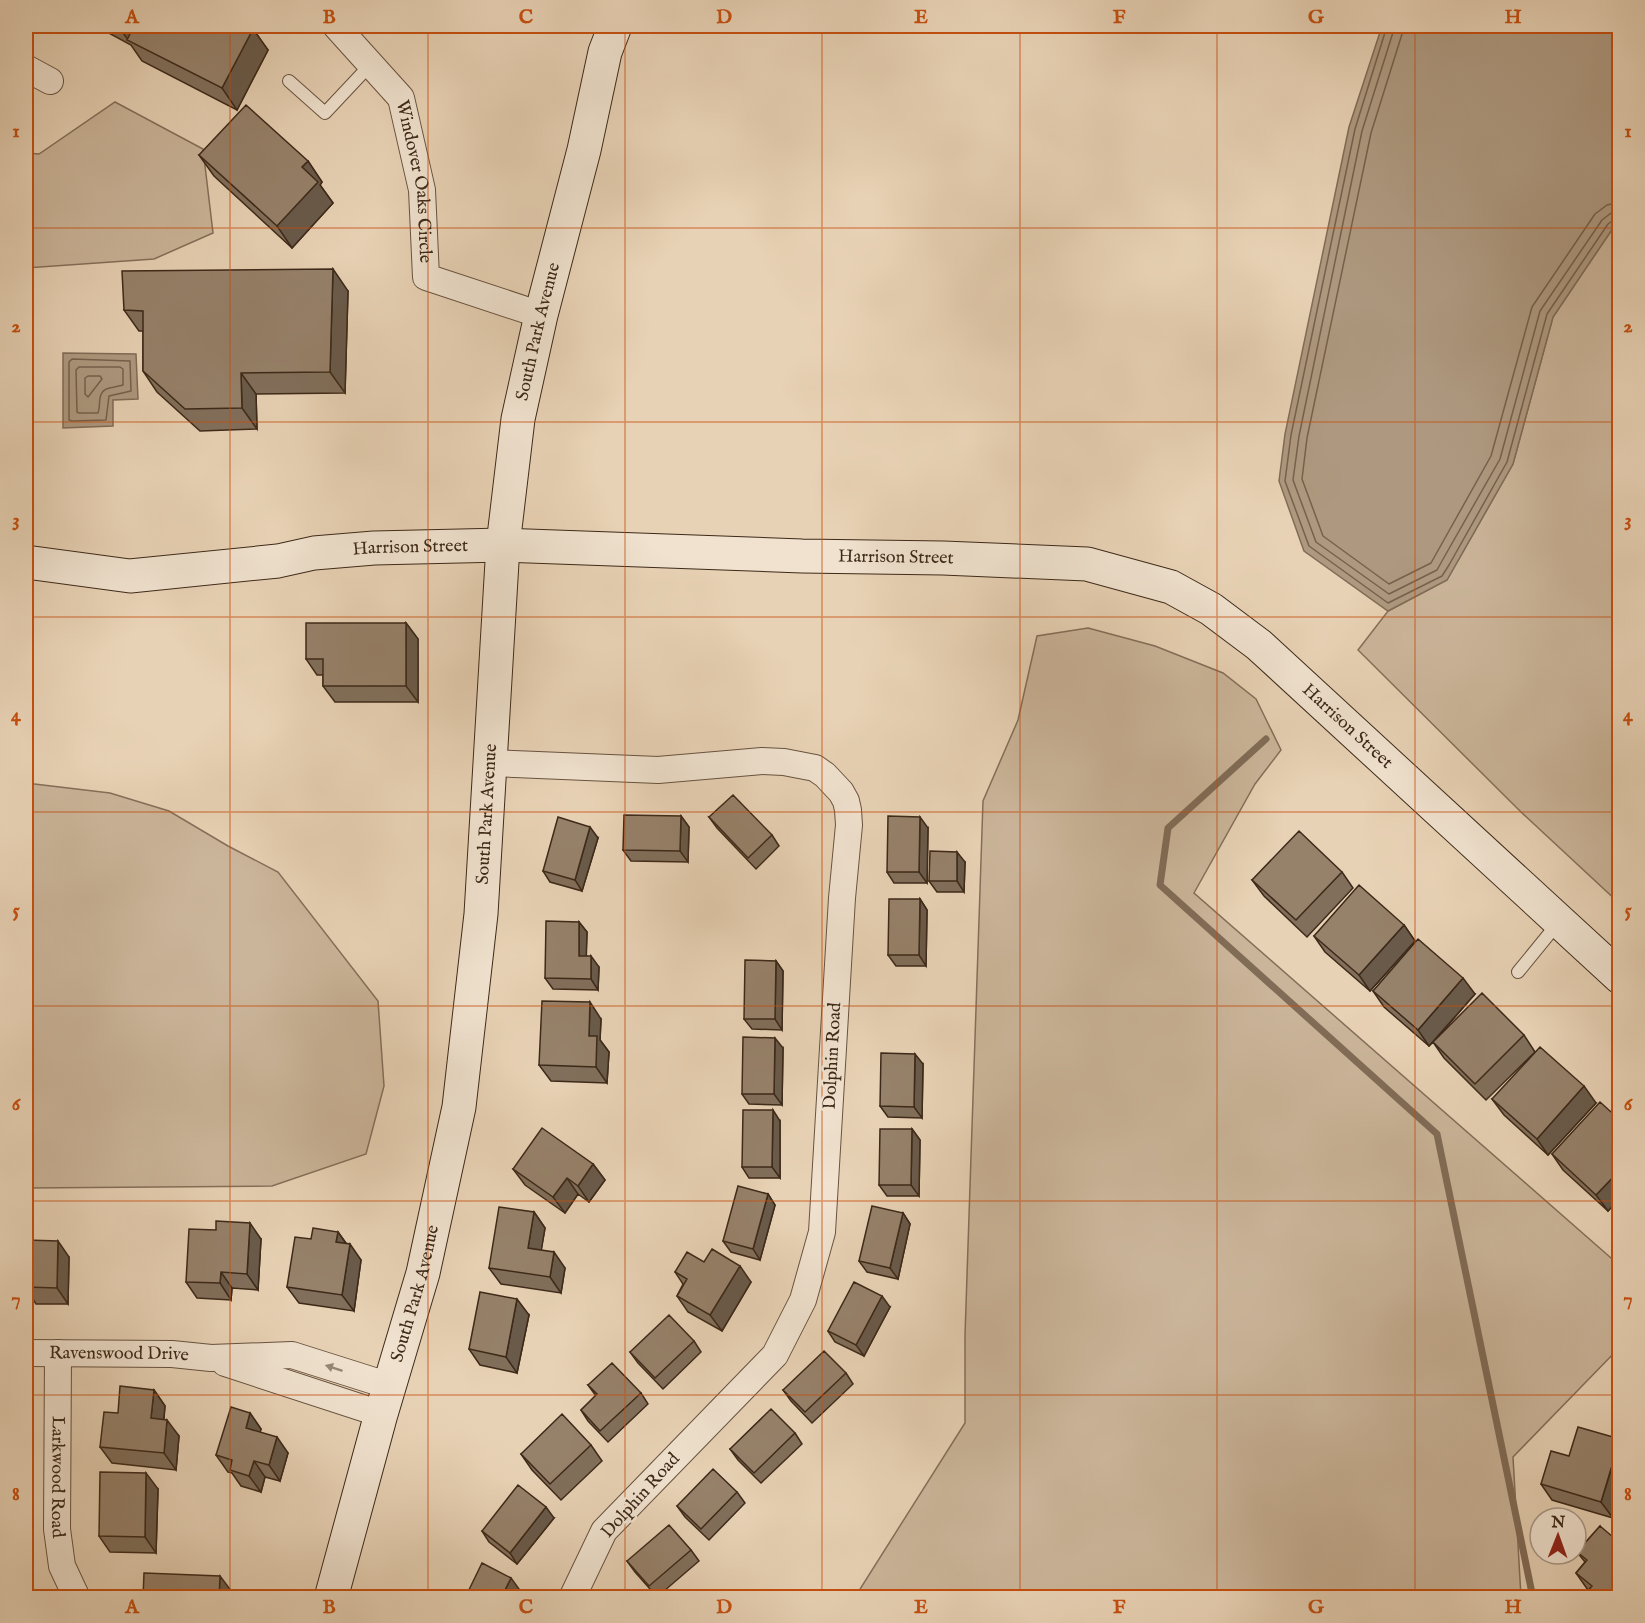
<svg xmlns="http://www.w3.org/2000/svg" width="1645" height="1623" viewBox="0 0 1645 1623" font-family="'IM FELL English',serif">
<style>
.green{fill:#cbb59a;stroke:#846f5a;stroke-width:1.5}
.water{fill:#ae9980;stroke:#816c57;stroke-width:1.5}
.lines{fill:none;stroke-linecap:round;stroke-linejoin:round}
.shore{stroke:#76614c;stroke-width:1.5}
.stream{stroke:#816c57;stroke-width:7}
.lane-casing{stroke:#685340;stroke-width:14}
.street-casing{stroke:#685340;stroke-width:28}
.secondary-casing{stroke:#3d2919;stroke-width:35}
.lane{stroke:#f0e2cf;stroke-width:12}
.street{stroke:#f0e2cf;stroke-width:26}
.secondary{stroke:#f0e2cf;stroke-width:33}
.wall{fill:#816f5b;stroke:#3d2919;stroke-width:1.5}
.shaded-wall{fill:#695a4a;stroke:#3d2919;stroke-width:1.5}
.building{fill:#96816a;stroke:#3d2919;stroke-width:1.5}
.oneway{fill:#968674}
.grid{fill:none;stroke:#c64f0f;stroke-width:1.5;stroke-opacity:0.55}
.labels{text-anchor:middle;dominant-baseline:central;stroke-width:5;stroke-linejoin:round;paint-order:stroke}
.street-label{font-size:18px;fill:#3d2919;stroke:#f0e2cf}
.neatline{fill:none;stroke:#c64f0f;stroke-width:2}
.grid-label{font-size:20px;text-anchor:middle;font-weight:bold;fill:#c64f0f}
</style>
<rect width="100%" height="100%" fill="#e8d2b5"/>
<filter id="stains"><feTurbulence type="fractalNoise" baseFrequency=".00333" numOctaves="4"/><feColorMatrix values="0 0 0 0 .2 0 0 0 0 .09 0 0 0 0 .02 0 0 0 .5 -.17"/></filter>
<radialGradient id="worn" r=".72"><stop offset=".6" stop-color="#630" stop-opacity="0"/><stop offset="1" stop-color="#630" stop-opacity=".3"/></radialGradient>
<!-- green -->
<path class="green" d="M 115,102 L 203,149 L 213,233 L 154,259 L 26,268 L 26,153 L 39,154 Z
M 1619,223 L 1619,903 L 1521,812 L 1358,650 L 1388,611 L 1447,580 L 1513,464 L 1553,317 L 1613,228 Z
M 1088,628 L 1155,646 L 1223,673 L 1256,699 L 1281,750 L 1255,784 L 1194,893 L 1619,1265 L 1619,1348 L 1513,1457 L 1521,1597 L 855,1597 L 965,1423 L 965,1335 L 983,801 L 1018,720 L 1037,636 Z
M 26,783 L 110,793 L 169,811 L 228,846 L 278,872 L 378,1001 L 384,1086 L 366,1154 L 272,1186 L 26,1188 Z"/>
<!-- water -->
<path class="water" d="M 1382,26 L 1620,26 L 1619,223 L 1613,228 L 1553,317 L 1513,464 L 1447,580 L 1388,611 L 1304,551 L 1279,481 L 1285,434 L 1349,127 Z
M 63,353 L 136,354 L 138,399 L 113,400 L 113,426 L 63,428 Z"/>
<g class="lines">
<!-- shore -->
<path class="shore" d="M 1387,26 L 1355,129 L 1291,435 L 1285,481 L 1309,546 L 1388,603 L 1442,576 L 1449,565 L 1507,462 L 1547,314 L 1608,224 L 1615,219 L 1620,219
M 1395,26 L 1362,131 L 1299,436 L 1293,480 L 1316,542 L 1389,594 L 1437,570 L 1442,561 L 1500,459 L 1540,311 L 1602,220 L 1611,213 L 1620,211
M 1404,26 L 1402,34 L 1371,133 L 1307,438 L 1302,479 L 1323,536 L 1389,584 L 1431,563 L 1491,456 L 1532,307 L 1595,214 L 1607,205 L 1620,202
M 72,359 L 130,361 L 131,391 L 109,396 L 106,420 L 72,421 L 69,420 L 69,362 Z
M 79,367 L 120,367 L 123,369 L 123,385 C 114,388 102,386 100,398 C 99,404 100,408 98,413 L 79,413 L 77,412 L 76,370 Z
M 88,376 L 100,376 L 102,379 L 88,397 L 85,394 L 85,378 Z"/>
<!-- stream -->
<path class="stream" d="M 1266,739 L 1168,828 L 1160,885 L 1437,1134 L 1533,1598"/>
<!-- lane casing -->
<g class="lane-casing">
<path id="lane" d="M 289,81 L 325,113 L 371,64
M 1518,972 L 1558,923"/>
</g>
<!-- street casing -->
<g class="street-casing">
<g id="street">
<path id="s1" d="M 336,26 L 401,98 L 422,190 L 426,277 L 541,315"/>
<path d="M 26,68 L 50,81"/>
<path d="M 490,763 L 658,770 L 762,761 L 784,762 L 815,768 L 825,775 L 841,792 L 846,801 L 848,810 L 849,825 L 842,898 L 822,1232 L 803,1300 L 775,1355 L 604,1531 L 572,1598"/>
<path id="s2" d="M 26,1353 L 172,1354 L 211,1358 L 292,1355 L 390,1386"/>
<path id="s3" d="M 58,1353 L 57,1529 L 62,1566 L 77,1598"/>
<path d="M 225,1363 L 381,1414"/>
</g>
</g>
<!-- secondary casing -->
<g class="secondary-casing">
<g id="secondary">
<path id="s4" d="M 26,562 L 130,576 L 278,561 L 314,553 L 374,548 L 503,545 L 802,556 L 943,558 L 1087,564 L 1171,587 L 1211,609 L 1259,645 L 1620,977"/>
<path id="s5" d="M 331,1598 L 381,1414 L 423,1273 L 459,1107 L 481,914 L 503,545 L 518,419 L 541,315 L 584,150 L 605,52 L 615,26"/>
</g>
</g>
<!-- lane -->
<use href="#lane" class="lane"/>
<!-- street -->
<use href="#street" class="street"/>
<!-- secondary -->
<use href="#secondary" class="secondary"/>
</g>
<!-- wall -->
<path class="wall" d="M 96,26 L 245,26 L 253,29 L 268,50 L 237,110 L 142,61 L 131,45 Z
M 199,155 L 308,161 L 322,182 L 320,185 L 333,203 L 292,248 L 214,176 Z
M 348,291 L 345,393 L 256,394 L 257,429 L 200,431 L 157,392 L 143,371 L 143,331 L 139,331 L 124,310 Z
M 406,623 L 418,639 L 418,702 L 335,702 L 323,686 L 323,675 L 317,675 L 306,659 Z
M 681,816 L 689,827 L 688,862 L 631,861 L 623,850 Z
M 709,817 L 772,835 L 779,846 L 756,869 L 717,828 Z
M 928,828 L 927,883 L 894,883 L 887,872 Z
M 598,838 L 582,891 L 550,882 L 543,871 Z
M 965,862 L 964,892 L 937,892 L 929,881 Z
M 1342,872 L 1353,888 L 1307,937 L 1264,896 L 1252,880 Z
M 920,899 L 927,910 L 926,966 L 896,966 L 888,955 Z
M 579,922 L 587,932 L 586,956 L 599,967 L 598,990 L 553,989 L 545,978 Z
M 1404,925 L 1415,941 L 1370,991 L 1325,952 L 1314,936 Z
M 776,961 L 783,971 L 782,1030 L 752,1029 L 744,1019 Z
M 1373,991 L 1475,994 L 1437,1038 L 1524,1035 L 1535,1052 L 1486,1100 L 1444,1058 L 1433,1042 L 1429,1046 L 1384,1007 Z
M 601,1019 L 600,1040 L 609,1052 L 607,1083 L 551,1081 L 539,1065 Z
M 783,1048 L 782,1105 L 749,1104 L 742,1094 Z
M 923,1064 L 922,1118 L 888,1117 L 880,1106 Z
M 1492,1099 L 1596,1103 L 1548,1155 L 1504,1115 Z
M 1620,1120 L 1620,1198 L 1608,1211 L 1563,1170 L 1552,1154 Z
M 780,1121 L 780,1178 L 749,1178 L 742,1167 Z
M 912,1129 L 920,1140 L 919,1196 L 887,1196 L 879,1185 Z
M 593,1164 L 605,1180 L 589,1202 L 578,1194 L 565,1213 L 525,1185 L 513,1169 Z
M 768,1194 L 775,1205 L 760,1260 L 731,1252 L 723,1241 Z
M 534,1212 L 545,1228 L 541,1250 L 565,1268 L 561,1293 L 501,1284 L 489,1268 Z
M 903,1213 L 910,1224 L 898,1279 L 867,1272 L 859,1261 Z
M 338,1232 L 346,1243 L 361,1260 L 354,1311 L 299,1303 L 287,1287 L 311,1239 Z
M 261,1239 L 258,1290 L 232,1288 L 231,1300 L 197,1298 L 186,1282 Z
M 26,1240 L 69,1257 L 68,1304 L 36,1304 L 26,1288 Z
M 704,1262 L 751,1282 L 722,1331 L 688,1312 L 677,1296 L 683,1284 L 675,1272 Z
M 890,1307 L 864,1356 L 835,1342 L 828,1331 Z
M 529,1315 L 517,1373 L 480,1365 L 469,1349 Z
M 694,1341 L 701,1352 L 663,1389 L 638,1363 L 630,1352 Z
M 846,1373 L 853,1384 L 812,1423 L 791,1401 L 783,1390 Z
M 588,1385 L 641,1393 L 648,1404 L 608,1442 L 588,1421 L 581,1410 L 596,1396 Z
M 154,1390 L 165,1406 L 164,1419 L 179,1436 L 176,1470 L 112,1463 L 100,1447 L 118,1413 Z
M 250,1413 L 261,1429 L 260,1432 L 288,1453 L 280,1481 L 265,1477 L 261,1492 L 241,1486 L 232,1473 L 228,1472 L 216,1455 Z
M 795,1433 L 802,1444 L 761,1483 L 738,1460 L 730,1449 Z
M 1620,1439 L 1620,1495 L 1613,1518 L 1552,1500 L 1541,1484 L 1569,1456 Z
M 591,1445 L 602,1461 L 561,1500 L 532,1470 L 521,1454 Z
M 158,1489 L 156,1553 L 110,1552 L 99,1536 Z
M 737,1492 L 745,1503 L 709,1540 L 685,1517 L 677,1506 Z
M 554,1518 L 517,1564 L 489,1542 L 482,1531 Z
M 1600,1526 L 1620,1598 L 1588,1590 L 1576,1573 L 1585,1562 L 1577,1552 Z
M 691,1550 L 699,1561 L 657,1597 L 635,1572 L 627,1561 Z"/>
<!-- shaded-wall -->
<path class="shaded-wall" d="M 118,26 L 144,26 L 128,40 Z
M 253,29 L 268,50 L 237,110 L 222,88 Z
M 308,161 L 322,182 L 320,185 L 333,203 L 292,248 L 277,226 L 302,167 Z
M 333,269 L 348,291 L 345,393 L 330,372 Z
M 241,373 L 256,394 L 257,429 L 242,408 Z
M 406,623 L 418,639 L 418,702 L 406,686 Z
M 681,816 L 689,827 L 688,862 L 680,851 Z
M 920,817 L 928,828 L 927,883 L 919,872 Z
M 590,827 L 598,838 L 582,891 L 575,880 Z
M 957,852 L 965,862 L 964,892 L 957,881 Z
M 920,899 L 927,910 L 926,966 L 919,955 Z
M 579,922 L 587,932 L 586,967 L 579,956 Z
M 1404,925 L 1415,941 L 1370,991 L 1359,975 Z
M 591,956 L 599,967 L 598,990 L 591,979 Z
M 776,961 L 783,971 L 782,1030 L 775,1019 Z
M 1463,978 L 1475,994 L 1429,1046 L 1418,1030 Z
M 590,1002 L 601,1019 L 600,1040 L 609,1052 L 607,1083 L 596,1067 L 589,1036 Z
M 775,1038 L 783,1048 L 782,1105 L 774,1094 Z
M 915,1054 L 923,1064 L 922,1118 L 914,1107 Z
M 1584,1086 L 1596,1103 L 1548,1155 L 1537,1139 Z
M 773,1110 L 780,1121 L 780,1178 L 772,1167 Z
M 912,1129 L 920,1140 L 919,1196 L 911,1185 Z
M 593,1164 L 605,1180 L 589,1202 L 578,1186 Z
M 1620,1170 L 1620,1198 L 1608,1211 L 1596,1195 Z
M 567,1178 L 578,1194 L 565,1213 L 553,1197 Z
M 768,1194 L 775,1205 L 760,1260 L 753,1249 Z
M 534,1212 L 545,1228 L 539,1264 L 528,1248 Z
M 903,1213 L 910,1224 L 898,1279 L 890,1268 Z
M 250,1223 L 261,1239 L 258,1290 L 247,1274 Z
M 338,1232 L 349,1248 L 336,1242 Z
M 58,1241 L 69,1257 L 68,1304 L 57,1288 Z
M 350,1244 L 361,1260 L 354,1311 L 342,1295 Z
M 554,1252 L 565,1268 L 561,1293 L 550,1277 Z
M 740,1266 L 751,1282 L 722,1331 L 710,1315 Z
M 221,1272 L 232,1288 L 231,1300 L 220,1283 Z
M 882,1296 L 890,1307 L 864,1356 L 856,1345 Z
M 517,1299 L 529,1315 L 517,1373 L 506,1357 Z
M 154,1390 L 165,1406 L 162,1434 L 151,1418 Z
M 250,1413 L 261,1429 L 257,1444 L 246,1428 Z
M 167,1420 L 179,1436 L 176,1470 L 164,1453 Z
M 277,1437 L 288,1453 L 280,1481 L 269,1465 Z
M 1620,1442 L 1620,1495 L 1613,1518 L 1601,1502 Z
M 254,1461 L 265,1477 L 261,1492 L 249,1476 Z
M 146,1473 L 158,1489 L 156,1553 L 145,1537 Z
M 546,1507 L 554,1518 L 517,1564 L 510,1553 Z
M 220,1576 L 232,1592 L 231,1598 L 219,1598 Z
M 511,1578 L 519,1589 L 514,1598 L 501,1598 Z"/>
<!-- building -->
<path class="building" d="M 134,26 L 245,26 L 253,29 L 222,88 L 127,40 Z
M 246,105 L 308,161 L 302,167 L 318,182 L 277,226 L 199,155 Z
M 333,269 L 330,372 L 241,373 L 242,408 L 185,409 L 143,371 L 143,311 L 124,310 L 122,271 Z
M 306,623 L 406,623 L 406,686 L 323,686 L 323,659 L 306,659 Z
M 733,795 L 772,835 L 748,858 L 709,817 Z
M 624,815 L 681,816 L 680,851 L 623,850 Z
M 888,816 L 920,817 L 919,872 L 887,872 Z
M 558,817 L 590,827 L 575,880 L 543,871 Z
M 1299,831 L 1342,872 L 1296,920 L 1252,880 Z
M 930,851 L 957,852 L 957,881 L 929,881 Z
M 1359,885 L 1404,925 L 1359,975 L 1314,936 Z
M 889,899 L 920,899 L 919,955 L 888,955 Z
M 546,921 L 579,922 L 579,956 L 591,956 L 591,979 L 545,978 Z
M 1418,939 L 1463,978 L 1418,1030 L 1373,991 Z
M 745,960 L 776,961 L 775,1019 L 744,1019 Z
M 1482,993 L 1524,1035 L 1475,1084 L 1433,1042 Z
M 542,1001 L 590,1002 L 589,1036 L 597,1036 L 596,1067 L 539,1065 Z
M 743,1037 L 775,1038 L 774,1094 L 742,1094 Z
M 1540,1047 L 1584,1086 L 1537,1139 L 1492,1099 Z
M 881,1053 L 915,1054 L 914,1107 L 880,1106 Z
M 1600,1102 L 1620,1120 L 1620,1170 L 1596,1195 L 1552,1154 Z
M 743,1110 L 773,1110 L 772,1167 L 742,1167 Z
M 542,1128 L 593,1164 L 578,1186 L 567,1178 L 553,1197 L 513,1169 Z
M 880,1129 L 912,1129 L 911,1185 L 879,1185 Z
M 738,1186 L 768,1194 L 753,1249 L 723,1241 Z
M 1620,1203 L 1620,1216 L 1613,1210 Z
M 872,1206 L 903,1213 L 890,1268 L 859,1261 Z
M 499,1207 L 534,1212 L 528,1248 L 554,1252 L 550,1277 L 489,1268 Z
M 216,1221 L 250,1223 L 247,1274 L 221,1272 L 220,1283 L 186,1282 L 189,1229 L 216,1230 Z
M 313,1228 L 338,1232 L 336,1242 L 350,1244 L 342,1295 L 287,1287 L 295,1237 L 311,1239 Z
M 26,1240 L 58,1241 L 57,1288 L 26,1287 Z
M 712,1249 L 740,1266 L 710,1315 L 677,1296 L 687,1279 L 675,1272 L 687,1252 L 704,1262 Z
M 854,1282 L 882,1296 L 856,1345 L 828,1331 Z
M 480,1292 L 517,1299 L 506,1357 L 469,1349 Z
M 669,1315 L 694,1341 L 655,1378 L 630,1352 Z
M 824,1351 L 846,1373 L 805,1412 L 783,1390 Z
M 612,1363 L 641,1393 L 600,1431 L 581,1410 L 597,1394 L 588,1385 Z
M 120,1386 L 154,1390 L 151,1418 L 167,1420 L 164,1453 L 100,1447 L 104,1412 L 118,1413 Z
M 1620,1395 L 1620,1404 L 1616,1396 Z
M 231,1407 L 250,1413 L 246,1428 L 277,1437 L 269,1465 L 254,1461 L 249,1476 L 230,1470 L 232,1460 L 216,1455 Z
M 771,1409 L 795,1433 L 754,1473 L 730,1449 Z
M 562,1414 L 591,1445 L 550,1484 L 521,1454 Z
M 1578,1427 L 1620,1439 L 1601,1502 L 1541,1484 L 1551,1451 L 1569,1456 Z
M 713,1469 L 737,1492 L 701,1529 L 677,1506 Z
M 100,1472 L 146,1473 L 145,1537 L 99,1536 Z
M 518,1485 L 546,1507 L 510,1553 L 482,1531 Z
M 669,1525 L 691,1550 L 649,1586 L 627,1561 Z
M 1600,1526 L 1620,1543 L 1620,1598 L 1581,1598 L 1592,1586 L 1576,1573 L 1587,1560 L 1577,1552 Z
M 482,1563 L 511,1578 L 501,1598 L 465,1598 Z
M 144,1573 L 220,1576 L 219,1598 L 143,1598 Z
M 619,1590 L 633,1598 L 615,1598 Z"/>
<!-- one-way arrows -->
<defs><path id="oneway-solid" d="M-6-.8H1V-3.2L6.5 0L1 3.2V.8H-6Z" transform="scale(1.5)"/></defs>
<use class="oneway" href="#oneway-solid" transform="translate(334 1368) rotate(-162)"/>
<!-- grid -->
<path class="grid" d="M 230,26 L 230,1598M 428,26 L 428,1598M 625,26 L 625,1598M 822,26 L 822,1598M 1020,26 L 1020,1598M 1217,26 L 1217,1598M 1415,26 L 1415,1598M 26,228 L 1620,228M 26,422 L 1620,422M 26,617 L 1620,617M 26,812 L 1620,812M 26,1006 L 1620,1006M 26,1201 L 1620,1201M 26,1395 L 1620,1395"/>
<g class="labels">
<!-- street labels -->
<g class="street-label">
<text stroke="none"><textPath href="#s1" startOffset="182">Windover Oaks Circle</textPath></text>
<text stroke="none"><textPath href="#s5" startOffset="1288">South Park Avenue</textPath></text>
<text stroke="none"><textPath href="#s4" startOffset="387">Harrison Street</textPath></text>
<text stroke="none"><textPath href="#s4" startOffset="873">Harrison Street</textPath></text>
<text stroke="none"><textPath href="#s4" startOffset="1377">Harrison Street</textPath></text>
<text stroke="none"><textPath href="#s5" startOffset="802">South Park Avenue</textPath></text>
<text transform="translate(833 1056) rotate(-87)">Dolphin Road</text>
<text stroke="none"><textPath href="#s5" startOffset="316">South Park Avenue</textPath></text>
<text stroke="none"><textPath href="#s2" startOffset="93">Ravenswood Drive</textPath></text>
<text stroke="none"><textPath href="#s3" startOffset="124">Larkwood Road</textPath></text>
<text transform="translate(641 1496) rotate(-48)">Dolphin Road</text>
</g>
</g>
<!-- margin -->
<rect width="1645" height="1623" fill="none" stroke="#e8d2b5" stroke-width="66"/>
<!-- north arrow -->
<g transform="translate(1558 1536) rotate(1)"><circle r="28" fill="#f0e2cf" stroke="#a89886" stroke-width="1.5"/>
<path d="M0-4.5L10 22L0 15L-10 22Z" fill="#8f2418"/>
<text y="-9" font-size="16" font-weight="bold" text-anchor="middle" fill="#3d2919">N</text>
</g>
<rect x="33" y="33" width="1579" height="1557" class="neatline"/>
<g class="grid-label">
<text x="132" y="23">A</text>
<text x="329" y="23">B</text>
<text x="526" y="23">C</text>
<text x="724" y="23">D</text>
<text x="921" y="23">E</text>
<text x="1119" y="23">F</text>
<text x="1316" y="23">G</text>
<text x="1513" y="23">H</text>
<text x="16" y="137">1</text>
<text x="1628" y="137">1</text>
<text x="16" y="332">2</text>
<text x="1628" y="332">2</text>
<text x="16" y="526">3</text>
<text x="1628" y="526">3</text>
<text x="16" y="721">4</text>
<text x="1628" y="721">4</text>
<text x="16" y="916">5</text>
<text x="1628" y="916">5</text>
<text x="16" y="1110">6</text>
<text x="1628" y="1110">6</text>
<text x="16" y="1305">7</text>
<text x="1628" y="1305">7</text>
<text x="16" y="1500">8</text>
<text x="1628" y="1500">8</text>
<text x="132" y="1613">A</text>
<text x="329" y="1613">B</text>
<text x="526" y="1613">C</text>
<text x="724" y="1613">D</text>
<text x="921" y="1613">E</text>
<text x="1119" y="1613">F</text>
<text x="1316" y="1613">G</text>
<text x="1513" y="1613">H</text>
</g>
<rect width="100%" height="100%" filter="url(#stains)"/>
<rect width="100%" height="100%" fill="url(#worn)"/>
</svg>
